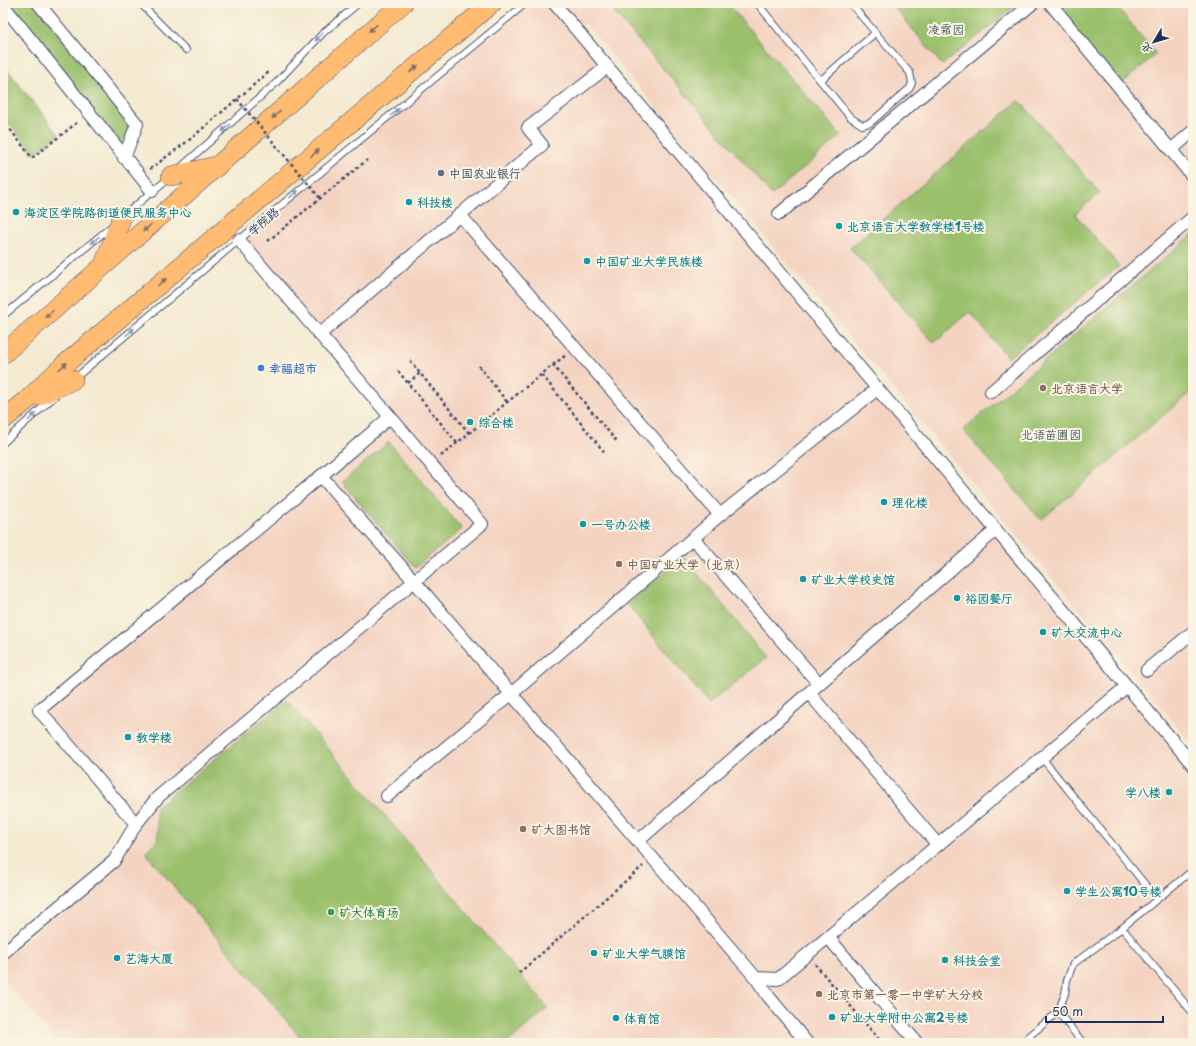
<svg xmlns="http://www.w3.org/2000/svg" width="1196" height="1046" viewBox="0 0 1196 1046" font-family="'Playpen Sans','LXGW WenKai TC',sans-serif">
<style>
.built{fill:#f4d3c1}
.green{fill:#9ac06c;stroke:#5a7865}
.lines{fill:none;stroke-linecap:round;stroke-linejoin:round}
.lane-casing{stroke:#3c4b6f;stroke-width:8}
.street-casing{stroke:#3c4b6f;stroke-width:14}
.primary-casing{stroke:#3c4b6f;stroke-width:20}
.path{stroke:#3c4b6f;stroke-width:2.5;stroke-dasharray:3 3;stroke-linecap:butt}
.lane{stroke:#fff;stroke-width:6}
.street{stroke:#fff;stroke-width:12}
.primary{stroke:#ffbb71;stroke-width:19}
.path-bridge{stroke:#3c4b6f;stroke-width:2.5;stroke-dasharray:3 3;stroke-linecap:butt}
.oneway{fill:#826e67}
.oneway2{fill:#8d97ae}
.service-dot{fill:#5c6f8a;stroke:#fcf5e5;stroke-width:1.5}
.culture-dot{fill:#0f9aa8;stroke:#fcf5e5;stroke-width:1.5}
.shop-dot{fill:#3f7fe0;stroke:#fcf5e5;stroke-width:1.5}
.education-dot{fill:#8d6e63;stroke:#fcf5e5;stroke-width:1.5}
.leisure-dot{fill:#2e9e5b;stroke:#fcf5e5;stroke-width:1.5}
.labels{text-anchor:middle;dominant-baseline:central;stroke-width:4;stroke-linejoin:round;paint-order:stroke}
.park-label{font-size:12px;fill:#415a62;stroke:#fcf5e5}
.service-label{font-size:12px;font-weight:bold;fill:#4e5e75;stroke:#fcf5e5;text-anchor:start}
.culture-label{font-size:12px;font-weight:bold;fill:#0d838f;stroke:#fcf5e5;text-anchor:start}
.street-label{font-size:12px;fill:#1b2f5e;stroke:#fcf5e5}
.shop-label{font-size:12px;font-weight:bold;fill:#366cbe;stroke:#fcf5e5;text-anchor:start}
.education-label{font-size:12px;font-weight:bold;fill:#785e54;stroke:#fcf5e5;text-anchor:start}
.leisure-label{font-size:12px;font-weight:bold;fill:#27864d;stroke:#fcf5e5;text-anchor:start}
</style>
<rect width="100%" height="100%" fill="#fcf5e5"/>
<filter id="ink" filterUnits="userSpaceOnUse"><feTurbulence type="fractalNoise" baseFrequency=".025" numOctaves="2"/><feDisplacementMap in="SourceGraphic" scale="8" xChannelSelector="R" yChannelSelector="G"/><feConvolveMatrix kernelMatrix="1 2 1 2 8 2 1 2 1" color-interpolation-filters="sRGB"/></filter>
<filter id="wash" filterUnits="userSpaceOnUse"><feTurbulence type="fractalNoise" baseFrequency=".012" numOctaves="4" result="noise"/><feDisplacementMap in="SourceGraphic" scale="16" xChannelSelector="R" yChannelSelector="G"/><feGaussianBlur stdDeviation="0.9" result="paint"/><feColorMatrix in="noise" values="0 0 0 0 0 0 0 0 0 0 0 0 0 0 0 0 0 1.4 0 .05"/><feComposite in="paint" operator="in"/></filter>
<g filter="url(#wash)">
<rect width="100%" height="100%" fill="#f4ead1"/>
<!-- built -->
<path class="built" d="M 526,3 L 1193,3 L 1193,745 L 585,23 L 576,29 L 1193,765 L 1193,1043 L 58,1043 L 3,979 L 3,961 L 114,861 L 136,824 L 39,710 L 390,417 L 239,240 Z"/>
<!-- green -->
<path class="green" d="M 5,3 L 34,3 L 135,131 L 119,144 Z
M 625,3 L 727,3 L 841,136 L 772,195 L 614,12 Z
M 891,3 L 1019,3 L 942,65 Z
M 1049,3 L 1114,3 L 1156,54 L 1118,87 Z
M 3,64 L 59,135 L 34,154 L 3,115 Z
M 1019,100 L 1100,193 L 1075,214 L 1119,266 L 1008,358 L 970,312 L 934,343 L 850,248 Z
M 1193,234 L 1193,390 L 1041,520 L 963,430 Z
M 389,442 L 462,529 L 415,568 L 342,482 Z
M 684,557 L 766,658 L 709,704 L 627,604 Z
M 287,700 L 548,1008 L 507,1043 L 305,1043 L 145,852 L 158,839 L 156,807 Z"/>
</g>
<g filter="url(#ink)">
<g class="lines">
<!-- lane casing -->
<g class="lane-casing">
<path id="lane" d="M 140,3 L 186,50
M 757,3 L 850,117 L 862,125 L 870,123 L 910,88 L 912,83 L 910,73 L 850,3
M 821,80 L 875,33
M 180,168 L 276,83 L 323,33 L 359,3
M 123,216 L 170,177
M 3,316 L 113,225
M 74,379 L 239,240 L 526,3
M 3,443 L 55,396
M 1042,758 L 1157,899
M 1122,928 L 1193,1013
M 1058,1012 L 1083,1043
M 1021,1043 L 1058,1012 L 1065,994 L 1067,980 L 1073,964 L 1122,928 L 1193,870"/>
</g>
<!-- street casing -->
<g class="street-casing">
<path id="street" d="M 38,3 L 137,124 L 124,158
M 554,3 L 1193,765
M 1050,3 L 1193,177
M 3,5 L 152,191
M 1171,150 L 1193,131
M 779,214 L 1033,3
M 460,215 L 720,515
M 320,334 L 542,145 L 528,128 L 607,67
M 991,392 L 1193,217
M 321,476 L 414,581 L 756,978 L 778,979 L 1127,686
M 693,538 L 819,684
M 1147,670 L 1193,632
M 809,693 L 938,845
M 387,796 L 511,694 L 720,515 L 877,389
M 136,824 L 39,710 L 321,476 L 390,417
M 638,841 L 996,530
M 828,937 L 917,1043
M 3,953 L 114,861 L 136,824 L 158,797 L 482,524 L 239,240
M 756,978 L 769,997 L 807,1043"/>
</g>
<!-- primary casing -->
<g class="primary-casing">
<path id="primary" d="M 171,176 L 216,166
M 104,264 L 122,217
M 3,354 L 403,3
M 38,396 L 73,380
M 3,420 L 26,401 L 64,365 L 492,3"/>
</g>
<!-- path -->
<path class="path" d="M 3,120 L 32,158 L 79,121
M 150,169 L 188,141 L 270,71
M 268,241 L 367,160
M 410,361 L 469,433
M 553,365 L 566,355
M 479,366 L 507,402
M 398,371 L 457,443
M 542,375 L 605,453
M 408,383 L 420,373
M 441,456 L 553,365 L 618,443
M 815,964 L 882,1043
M 519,973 L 643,866"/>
<!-- lane -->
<use href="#lane" class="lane"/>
<!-- street -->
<use href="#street" class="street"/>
<!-- primary -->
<use href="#primary" class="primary"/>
<!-- path-bridge -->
<path class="path-bridge" d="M 237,99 L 320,198"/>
</g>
<!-- one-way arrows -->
<defs><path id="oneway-solid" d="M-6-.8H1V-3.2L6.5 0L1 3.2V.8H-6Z"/></defs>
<g class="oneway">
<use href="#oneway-solid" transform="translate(373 28) rotate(139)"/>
<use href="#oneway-solid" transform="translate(414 69) rotate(-40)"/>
<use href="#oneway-solid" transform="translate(276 115) rotate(138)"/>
<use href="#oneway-solid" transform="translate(315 153) rotate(-40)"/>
<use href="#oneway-solid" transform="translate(147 228) rotate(138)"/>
<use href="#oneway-solid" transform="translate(162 282) rotate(-40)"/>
<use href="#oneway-solid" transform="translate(49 314) rotate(139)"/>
<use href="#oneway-solid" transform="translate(63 366) rotate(-42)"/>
</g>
<g class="oneway2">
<use href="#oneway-solid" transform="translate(319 37) rotate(134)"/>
<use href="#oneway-solid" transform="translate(395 112) rotate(-40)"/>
<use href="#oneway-solid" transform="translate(226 128) rotate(138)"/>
<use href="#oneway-solid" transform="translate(294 194) rotate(-40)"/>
<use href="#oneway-solid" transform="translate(95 240) rotate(140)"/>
<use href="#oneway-solid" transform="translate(130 332) rotate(-40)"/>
<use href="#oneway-solid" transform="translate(32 417) rotate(-42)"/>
</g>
</g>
<!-- markers -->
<circle class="service-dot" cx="441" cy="173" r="4"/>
<g class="culture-dot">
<circle cx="409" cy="202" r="4"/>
<circle cx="16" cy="212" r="4"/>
<circle cx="839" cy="226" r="4"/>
<circle cx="587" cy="261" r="4"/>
<circle cx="470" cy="422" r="4"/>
<circle cx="884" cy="502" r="4"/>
<circle cx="583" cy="524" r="4"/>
<circle cx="803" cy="579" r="4"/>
<circle cx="957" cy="598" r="4"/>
<circle cx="1043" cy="632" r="4"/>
<circle cx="128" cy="737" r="4"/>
<circle cx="1169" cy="792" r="4"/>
<circle cx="1067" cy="891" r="4"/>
<circle cx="594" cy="953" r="4"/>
<circle cx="117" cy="958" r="4"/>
<circle cx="945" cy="960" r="4"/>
<circle cx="832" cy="1017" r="4"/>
<circle cx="616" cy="1018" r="4"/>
</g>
<circle class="shop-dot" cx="261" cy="368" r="4"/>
<g class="education-dot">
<circle cx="1043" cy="388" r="4"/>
<circle cx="619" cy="564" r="4"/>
<circle cx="523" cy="829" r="4"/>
<circle cx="819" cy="994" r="4"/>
</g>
<circle class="leisure-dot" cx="331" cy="912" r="4"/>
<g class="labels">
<!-- park labels -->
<g class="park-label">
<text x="946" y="29">凌霜园</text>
<text x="1051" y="434">北语苗圃园</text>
</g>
<!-- service labels -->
<g class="service-label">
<text x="449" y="173">中国农业银行</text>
</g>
<!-- culture labels -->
<g class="culture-label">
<text x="417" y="202">科技楼</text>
<text x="24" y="212">海淀区学院路街道便民服务中心</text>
<text x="847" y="226">北京语言大学教学楼1号楼</text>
<text x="595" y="261">中国矿业大学民族楼</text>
<text x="478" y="422">综合楼</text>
<text x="892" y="502">理化楼</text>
<text x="591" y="524">一号办公楼</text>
<text x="811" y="579">矿业大学校史馆</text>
<text x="965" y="598">裕园餐厅</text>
<text x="1051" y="632">矿大交流中心</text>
<text x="136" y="737">教学楼</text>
<text x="1161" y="792" text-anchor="end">学八楼</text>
<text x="1075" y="891">学生公寓10号楼</text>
<text x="602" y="953">矿业大学气膜馆</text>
<text x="125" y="958">艺海大厦</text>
<text x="953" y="960">科技会堂</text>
<text x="840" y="1017">矿业大学附中公寓2号楼</text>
<text x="624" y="1018">体育馆</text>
</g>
<!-- street labels -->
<g class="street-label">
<text transform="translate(263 221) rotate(-40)">学院路</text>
</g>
<!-- shop labels -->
<g class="shop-label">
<text x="269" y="368">幸福超市</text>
</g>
<!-- education labels -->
<g class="education-label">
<text x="1051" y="388">北京语言大学</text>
<text x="627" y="564">中国矿业大学（北京）</text>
<text x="531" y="829">矿大图书馆</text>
<text x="827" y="994">北京市第一零一中学矿大分校</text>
</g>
<!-- leisure labels -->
<g class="leisure-label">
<text x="339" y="912">矿大体育场</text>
</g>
</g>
<!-- margin -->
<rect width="1196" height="1046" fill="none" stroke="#fcf5e5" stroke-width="16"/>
<!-- north arrow -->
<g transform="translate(1154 42) rotate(232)" stroke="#fcf5e5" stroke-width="3" paint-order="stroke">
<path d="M0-3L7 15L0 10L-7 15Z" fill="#1b2f5e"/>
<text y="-6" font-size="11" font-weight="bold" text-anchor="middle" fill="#1b2f5e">北</text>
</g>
<!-- scale -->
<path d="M1046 1016v6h117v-6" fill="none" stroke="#1b2f5e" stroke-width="2"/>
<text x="1052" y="1016" font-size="12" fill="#1b2f5e" stroke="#fcf5e5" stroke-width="3" paint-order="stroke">50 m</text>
</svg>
